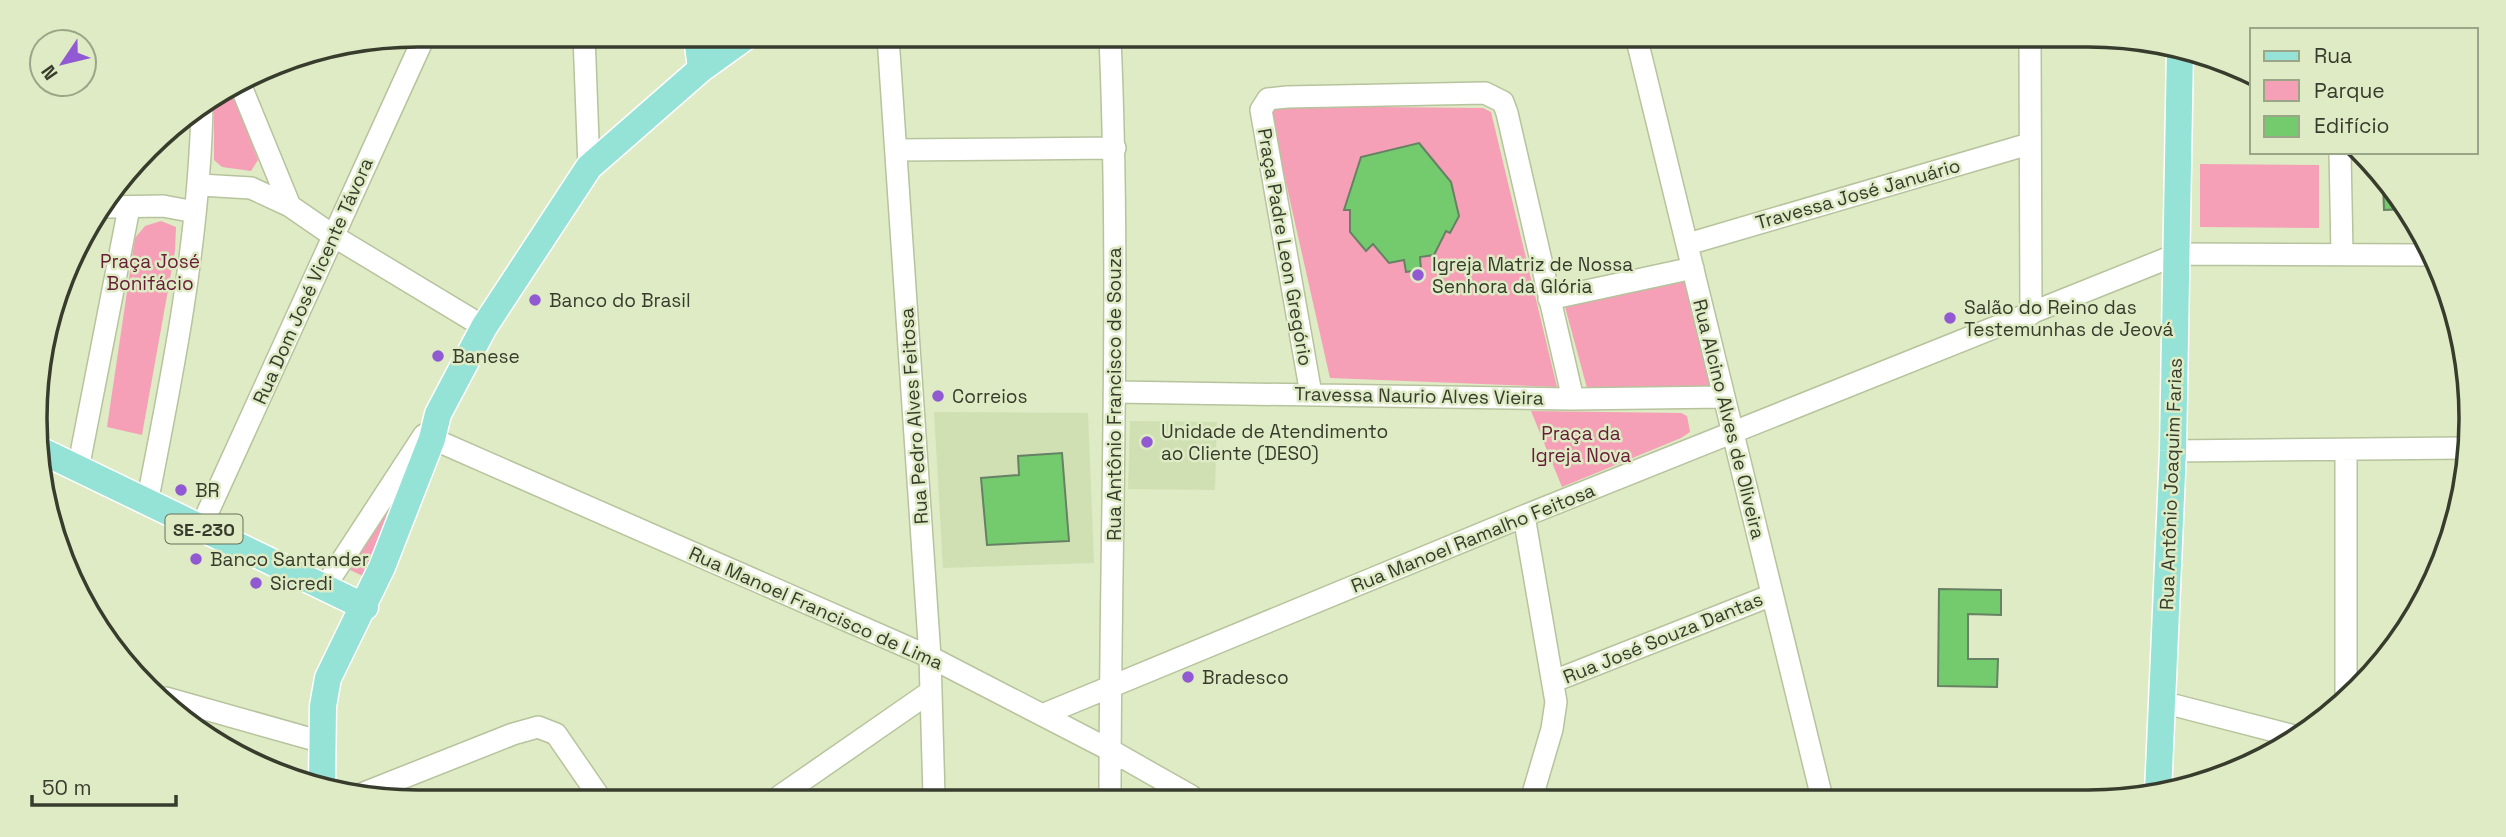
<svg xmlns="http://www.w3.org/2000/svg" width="2506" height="837" viewBox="0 0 2506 837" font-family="'Space Grotesk',sans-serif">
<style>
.built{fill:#d1e0b2}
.green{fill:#f5a0b6}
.building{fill:#74cb6d;stroke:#668164;stroke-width:2}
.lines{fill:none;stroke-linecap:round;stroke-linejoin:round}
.minor-casing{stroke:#b6c39d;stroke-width:24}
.major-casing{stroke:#fff;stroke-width:29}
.minor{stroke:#fff;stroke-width:21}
.major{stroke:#95e2d7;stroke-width:26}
.poi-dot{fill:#915ad2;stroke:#deebc4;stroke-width:2.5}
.labels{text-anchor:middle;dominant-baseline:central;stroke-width:5;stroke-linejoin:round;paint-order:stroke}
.shield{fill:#deebc4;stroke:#69705a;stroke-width:2}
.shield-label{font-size:18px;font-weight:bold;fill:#373c2d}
.street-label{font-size:19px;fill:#373c2d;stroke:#deebc4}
.park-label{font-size:19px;fill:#671c37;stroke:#deebc4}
.poi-label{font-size:19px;fill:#373c2d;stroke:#deebc4;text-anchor:start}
.rim{fill:none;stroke:#373c2d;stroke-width:3.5}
</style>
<rect width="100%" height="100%" fill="#deebc4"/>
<!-- built -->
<path class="built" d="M 934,412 L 1088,413 L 1094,563 L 943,568 Z
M 1130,421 L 1217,422 L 1215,490 L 1128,489 Z"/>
<!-- green -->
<path class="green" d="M 231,90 L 258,160 L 251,171 L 222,167 L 214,160 L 214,100 Z
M 1274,106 L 1483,108 L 1491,112 L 1557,387 L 1330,378 L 1270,112 Z
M 2200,164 L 2319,165 L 2319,228 L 2200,227 Z
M 161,221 L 176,227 L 175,251 L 142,435 L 107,427 L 135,238 L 145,226 Z
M 1684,278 L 1712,391 L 1587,388 L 1564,303 Z
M 1531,411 L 1681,413 L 1687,416 L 1690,432 L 1681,438 L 1562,487 Z
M 406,469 L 367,578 L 346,568 Z"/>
<!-- building -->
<path class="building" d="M 1419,143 L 1451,182 L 1459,216 L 1450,233 L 1446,231 L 1434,255 L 1420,257 L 1421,270 L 1406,272 L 1404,260 L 1389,263 L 1373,244 L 1366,251 L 1350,232 L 1350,210 L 1344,210 L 1361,157 Z
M 2383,183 L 2407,206 L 2408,209 L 2384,210 Z
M 1062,453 L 1069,541 L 987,545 L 981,478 L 1019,475 L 1018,456 Z
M 1939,589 L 2001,590 L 2001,615 L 1968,614 L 1968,659 L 1998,659 L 1997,687 L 1938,686 Z"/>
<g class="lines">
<!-- minor casing -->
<g class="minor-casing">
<path id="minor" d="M 584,36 L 589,167
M 888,37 L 930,657 L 934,796
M 1110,38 C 1121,291 1110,543 1110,796
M 1637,40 L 1822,798
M 2030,42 L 2031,314
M 240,84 L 290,206
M 897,150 L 1115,148
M 2340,152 L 2342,253
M 200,185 L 251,188 L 290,206 L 335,237 L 484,327
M 106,207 L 163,206 L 195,212
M 1688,244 L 2029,144
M 1549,299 L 1693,268
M 1115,392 L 1573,399 L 1723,397
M 1311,394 L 1261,110 L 1268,99 L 1287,97 L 1485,93 L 1503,102 L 1507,113 L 1573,399
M 2173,451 L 2464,448
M 78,469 L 129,208
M 147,503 C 173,372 199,241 202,108
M 1524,516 L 1556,702 L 1552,729 L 1532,797
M 201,527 L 425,35
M 324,588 L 424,435 L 930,657 L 1110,750 L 1191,796
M 1554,681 L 1772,595
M 166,698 L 322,742
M 2346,699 L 2346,450
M 2162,702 L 2294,736
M 1042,715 L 1524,516 L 2178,254 L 2427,255
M 359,795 L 513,734 L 538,727 L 556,734 L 598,795
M 780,796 L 930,692"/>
</g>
<!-- major casing -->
<g class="major-casing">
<path id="major" d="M 697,36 L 701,69
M 44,452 L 365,607
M 322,786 L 323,706 L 328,678 L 382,567 L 432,439 L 438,414 L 484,327 L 589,167 L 701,69 L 747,36
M 2158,793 L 2173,451 L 2180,49"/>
</g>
<!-- minor -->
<use href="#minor" class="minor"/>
<!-- major -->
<use href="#major" class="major"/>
</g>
<!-- markers -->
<g class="poi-dot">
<circle cx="1418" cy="275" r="7"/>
<circle cx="535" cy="300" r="7"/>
<circle cx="1950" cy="318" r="7"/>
<circle cx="438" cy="356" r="7"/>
<circle cx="938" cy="396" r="7"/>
<circle cx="1147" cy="442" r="7"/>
<circle cx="181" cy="490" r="7"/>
<circle cx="196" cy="559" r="7"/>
<circle cx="256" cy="583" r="7"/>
<circle cx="1188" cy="677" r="7"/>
</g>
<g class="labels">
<!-- shield labels -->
<rect class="shield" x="165.5" y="514.5" width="77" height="29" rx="5"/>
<g class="shield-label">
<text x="204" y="529">SE-230</text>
</g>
<!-- street labels -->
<g class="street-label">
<text transform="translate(1858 194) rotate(-16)">Travessa José Januário</text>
<text transform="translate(1285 247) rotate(80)">Praça Padre Leon Gregório</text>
<text transform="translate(313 281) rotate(-66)">Rua Dom José Vicente Távora</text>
<text transform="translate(1114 394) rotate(-90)">Rua Antônio Francisco de Souza</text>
<text transform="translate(1419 396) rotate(1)">Travessa Naurio Alves Vieira</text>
<text transform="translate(914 416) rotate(-94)">Rua Pedro Alves Feitosa</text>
<text transform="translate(1729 419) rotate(76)">Rua Alcino Alves de Oliveira</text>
<text transform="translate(2171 484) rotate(-88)">Rua Antônio Joaquim Farias</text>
<text transform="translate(1473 538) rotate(-22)">Rua Manoel Ramalho Feitosa</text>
<text transform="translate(816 608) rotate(24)">Rua Manoel Francisco de Lima</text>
<text transform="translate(1663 638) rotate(-22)">Rua José Souza Dantas</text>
</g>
<!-- park labels -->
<g class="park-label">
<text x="150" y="261">Praça José<tspan x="150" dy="22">Bonifácio</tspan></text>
<text x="1581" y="433">Praça da<tspan x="1581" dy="22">Igreja Nova</tspan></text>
</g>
<!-- poi labels -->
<g class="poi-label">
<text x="1432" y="264">Igreja Matriz de Nossa<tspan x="1432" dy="22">Senhora da Glória</tspan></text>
<text x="549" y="300">Banco do Brasil</text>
<text x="1964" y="307">Salão do Reino das<tspan x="1964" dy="22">Testemunhas de Jeová</tspan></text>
<text x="452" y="356">Banese</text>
<text x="952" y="396">Correios</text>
<text x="1161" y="431">Unidade de Atendimento<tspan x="1161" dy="22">ao Cliente (DESO)</tspan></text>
<text x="195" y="490">BR</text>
<text x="210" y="559">Banco Santander</text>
<text x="270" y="583">Sicredi</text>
<text x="1202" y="677">Bradesco</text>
</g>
</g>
<!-- crop -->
<path d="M0 0H2506V837H0ZM418 47H2088A371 371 0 0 1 2459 418V419A371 371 0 0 1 2088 790H418A371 371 0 0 1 47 419V418A371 371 0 0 1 418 47Z" fill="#deebc4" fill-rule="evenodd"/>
<path class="rim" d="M418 47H2088A371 371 0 0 1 2459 418V419A371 371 0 0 1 2088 790H418A371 371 0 0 1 47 419V418A371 371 0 0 1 418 47Z"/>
<!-- legend -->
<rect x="2250" y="28" width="228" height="126" fill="#deebc4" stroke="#9ba588" stroke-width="2"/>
<rect x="2264" y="51" width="35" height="10" fill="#95e2d7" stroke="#9ba588" stroke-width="2"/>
<text x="2314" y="63" font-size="21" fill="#373c2d">Rua</text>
<rect x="2264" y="80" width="35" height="21" fill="#f5a0b6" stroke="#9ba588" stroke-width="2"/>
<text x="2314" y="98" font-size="21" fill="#373c2d">Parque</text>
<rect x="2264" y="116" width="35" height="21" fill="#74cb6d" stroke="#9ba588" stroke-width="2"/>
<text x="2314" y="133" font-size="21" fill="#373c2d">Edifício</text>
<!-- north arrow -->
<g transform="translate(63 63) rotate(235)"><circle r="33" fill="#deebc4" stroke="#9ba588" stroke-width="2"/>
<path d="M0-5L12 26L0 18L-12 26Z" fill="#915ad2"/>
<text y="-10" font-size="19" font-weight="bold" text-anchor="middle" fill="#373c2d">N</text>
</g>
<!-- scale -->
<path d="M32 795v10h144v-10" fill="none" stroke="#373c2d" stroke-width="3.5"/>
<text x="42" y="795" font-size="21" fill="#373c2d" stroke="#deebc4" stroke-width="5" paint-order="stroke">50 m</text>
</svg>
